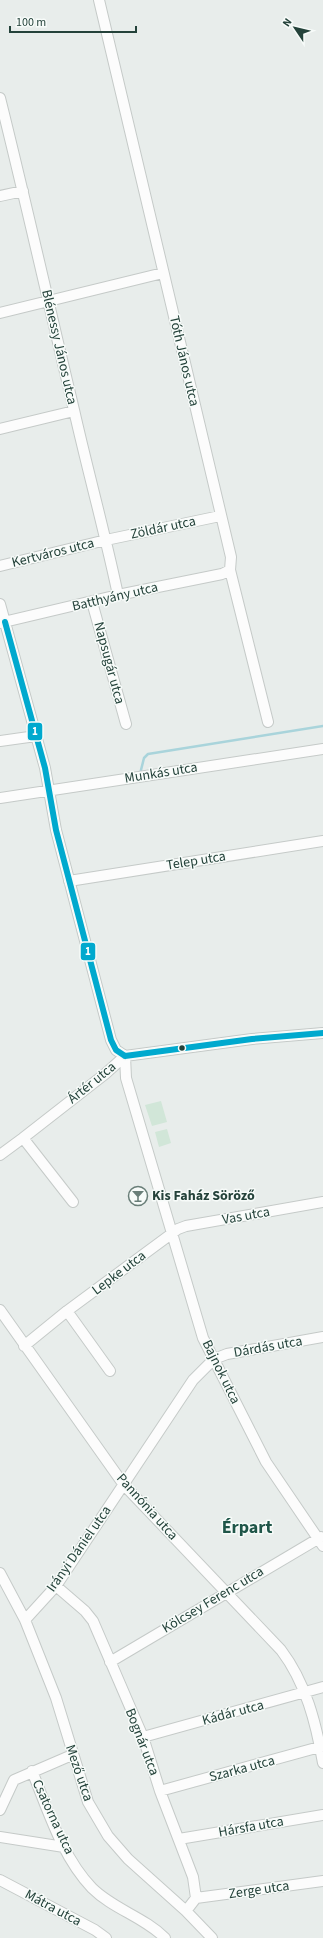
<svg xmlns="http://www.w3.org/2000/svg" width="323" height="1938" viewBox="0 0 323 1938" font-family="'Source Sans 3',sans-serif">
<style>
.green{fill:#d1e6d8}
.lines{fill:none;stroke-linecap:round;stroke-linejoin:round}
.stream{stroke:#a9d4db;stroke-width:2.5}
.minor-casing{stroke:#c5cac8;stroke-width:12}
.minor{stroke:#fcfcfc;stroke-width:10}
.bus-1-casing{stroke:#f7fbf9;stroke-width:9}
.bus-1{stroke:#00a9ce;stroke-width:6}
.bus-dot{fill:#24423a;stroke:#f7fbf9;stroke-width:1.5}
.labels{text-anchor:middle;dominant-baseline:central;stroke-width:3;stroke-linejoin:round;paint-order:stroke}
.street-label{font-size:14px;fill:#24423a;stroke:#f7fbf9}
.poi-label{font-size:14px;font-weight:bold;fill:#24423a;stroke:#f7fbf9;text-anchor:start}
.district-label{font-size:18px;font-weight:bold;fill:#1f5548;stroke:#f7fbf9}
.line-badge{stroke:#f7fbf9;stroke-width:1.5}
.badge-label{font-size:11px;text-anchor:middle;font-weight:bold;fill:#fff}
</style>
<rect width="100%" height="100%" fill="#e8edeb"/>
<!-- green -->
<path class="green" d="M 161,1101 L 167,1122 L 152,1126 L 145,1105 Z
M 167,1129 L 171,1143 L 159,1147 L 155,1132 Z"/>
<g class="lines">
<!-- stream -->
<path class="stream" d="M 140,774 L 144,758 L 148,754 L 323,726"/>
<!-- minor casing -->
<g class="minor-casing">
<path id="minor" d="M 99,0 L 231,557 L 230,570 L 268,722
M 0,98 C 26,202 49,306 74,410 C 88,472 105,533 118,595
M 0,196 L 23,191
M 0,313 L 163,273
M 0,429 L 74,411
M 0,566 L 106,540 L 220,516
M 92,602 L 126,724
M 0,604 L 45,768 L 56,830 L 111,1040 L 116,1050 L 125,1056
M 0,623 L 118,595 L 222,574 L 230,570
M 0,741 L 36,736
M 0,798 L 323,749
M 69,881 L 323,841
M 125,1056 L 126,1078 L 203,1338 L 266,1462 L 323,1546
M 0,1155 L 23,1138
M 73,1202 L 23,1138 L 105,1074 L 125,1056 L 252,1039 L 323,1033
M 0,1310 L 124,1485 L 281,1650 C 306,1683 316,1723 323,1763
M 67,1311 L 110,1371
M 24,1346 L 67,1311 L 178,1229 L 186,1226 L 323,1202
M 0,1573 L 25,1620 L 56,1698 L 88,1802 L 108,1836 L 128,1859 L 186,1911 L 212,1938
M 56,1586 L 85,1611 L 93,1621 L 143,1737 L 160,1791 L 193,1877 L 196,1898 L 186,1911
M 25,1620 L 56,1586 L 193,1380 L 214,1359 L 227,1354 L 323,1337
M 110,1662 L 321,1537
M 143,1737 L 323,1687
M 32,1771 C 48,1810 62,1857 92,1888 C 113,1909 144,1917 165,1938
M 160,1791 L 323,1746
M 0,1810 L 14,1780 L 72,1755
M 0,1837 L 64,1847
M 179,1839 L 323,1815
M 0,1880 L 95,1930 L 106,1938
M 196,1898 L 323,1881"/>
</g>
<!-- minor -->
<use href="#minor" class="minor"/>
<!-- bus-1 casing -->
<g class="bus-1-casing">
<path id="bus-1" d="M 5,622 L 45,768 L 56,830 L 111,1040 L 116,1050 L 125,1056
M 125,1056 L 252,1039 L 323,1033"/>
</g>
<!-- bus-1 -->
<use href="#bus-1" class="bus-1"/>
</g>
<!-- icons -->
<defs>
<g id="bar-ring" transform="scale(1)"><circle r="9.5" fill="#f7fbf9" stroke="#697e78" stroke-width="1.5"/><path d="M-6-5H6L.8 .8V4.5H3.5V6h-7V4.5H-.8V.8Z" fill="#697e78"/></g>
</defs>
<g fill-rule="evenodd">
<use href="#bar-ring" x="138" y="1196"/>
</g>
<!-- markers -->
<circle class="bus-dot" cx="182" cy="1048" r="3.5"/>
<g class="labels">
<!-- street labels -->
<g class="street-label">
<text transform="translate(59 347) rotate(77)">Blénessy János utca</text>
<text transform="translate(184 361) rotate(77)">Tóth János utca</text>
<text transform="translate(163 528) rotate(-12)">Zöldár utca</text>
<text transform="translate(53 553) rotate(-14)">Kertváros utca</text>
<text transform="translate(115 597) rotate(-13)">Batthyány utca</text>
<text transform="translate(109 663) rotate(75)">Napsugár utca</text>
<text transform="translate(161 773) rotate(-9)">Munkás utca</text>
<text transform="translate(196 861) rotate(-9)">Telep utca</text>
<text transform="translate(92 1083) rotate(-39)">Ártér utca</text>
<text transform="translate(246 1216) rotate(-10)">Vas utca</text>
<text transform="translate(119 1273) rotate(-37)">Lepke utca</text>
<text transform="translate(268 1347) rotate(-10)">Dárdás utca</text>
<text transform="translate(221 1372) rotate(64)">Bajnok utca</text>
<text transform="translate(147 1507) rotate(48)">Pannónia utca</text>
<text transform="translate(79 1549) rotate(-55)">Irányi Dániel utca</text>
<text transform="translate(213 1600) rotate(-31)">Kölcsey Ferenc utca</text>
<text transform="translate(233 1713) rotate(-15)">Kádár utca</text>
<text transform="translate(142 1742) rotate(69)">Bognár utca</text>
<text transform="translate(242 1769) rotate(-15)">Szarka utca</text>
<text transform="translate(79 1773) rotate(71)">Mező utca</text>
<text transform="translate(53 1817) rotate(65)">Csatorna utca</text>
<text transform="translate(251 1827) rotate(-10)">Hársfa utca</text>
<text transform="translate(259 1890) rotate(-8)">Zerge utca</text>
<text transform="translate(53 1908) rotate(28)">Mátra utca</text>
</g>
<!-- poi labels -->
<g class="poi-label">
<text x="152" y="1196">Kis Faház Söröző</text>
</g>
<!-- district labels -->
<g class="district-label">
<text x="247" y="1527">Érpart</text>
</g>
</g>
<g class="line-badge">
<rect x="27" y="722" width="16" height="19" rx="4" fill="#00a9ce"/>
<rect x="80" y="942" width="16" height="19" rx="4" fill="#00a9ce"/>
</g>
<g class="badge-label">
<text x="35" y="735">1</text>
<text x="88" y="955">1</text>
</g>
<!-- north arrow -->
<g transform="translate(295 28) rotate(305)" stroke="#f7fbf9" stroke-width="3" paint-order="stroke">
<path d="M0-3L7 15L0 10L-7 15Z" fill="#24423a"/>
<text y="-6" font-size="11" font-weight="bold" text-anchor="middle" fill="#24423a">N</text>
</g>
<!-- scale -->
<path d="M10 26v6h126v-6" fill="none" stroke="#24423a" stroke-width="2"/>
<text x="16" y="26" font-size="12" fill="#24423a" stroke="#f7fbf9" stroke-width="3" paint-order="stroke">100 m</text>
</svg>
